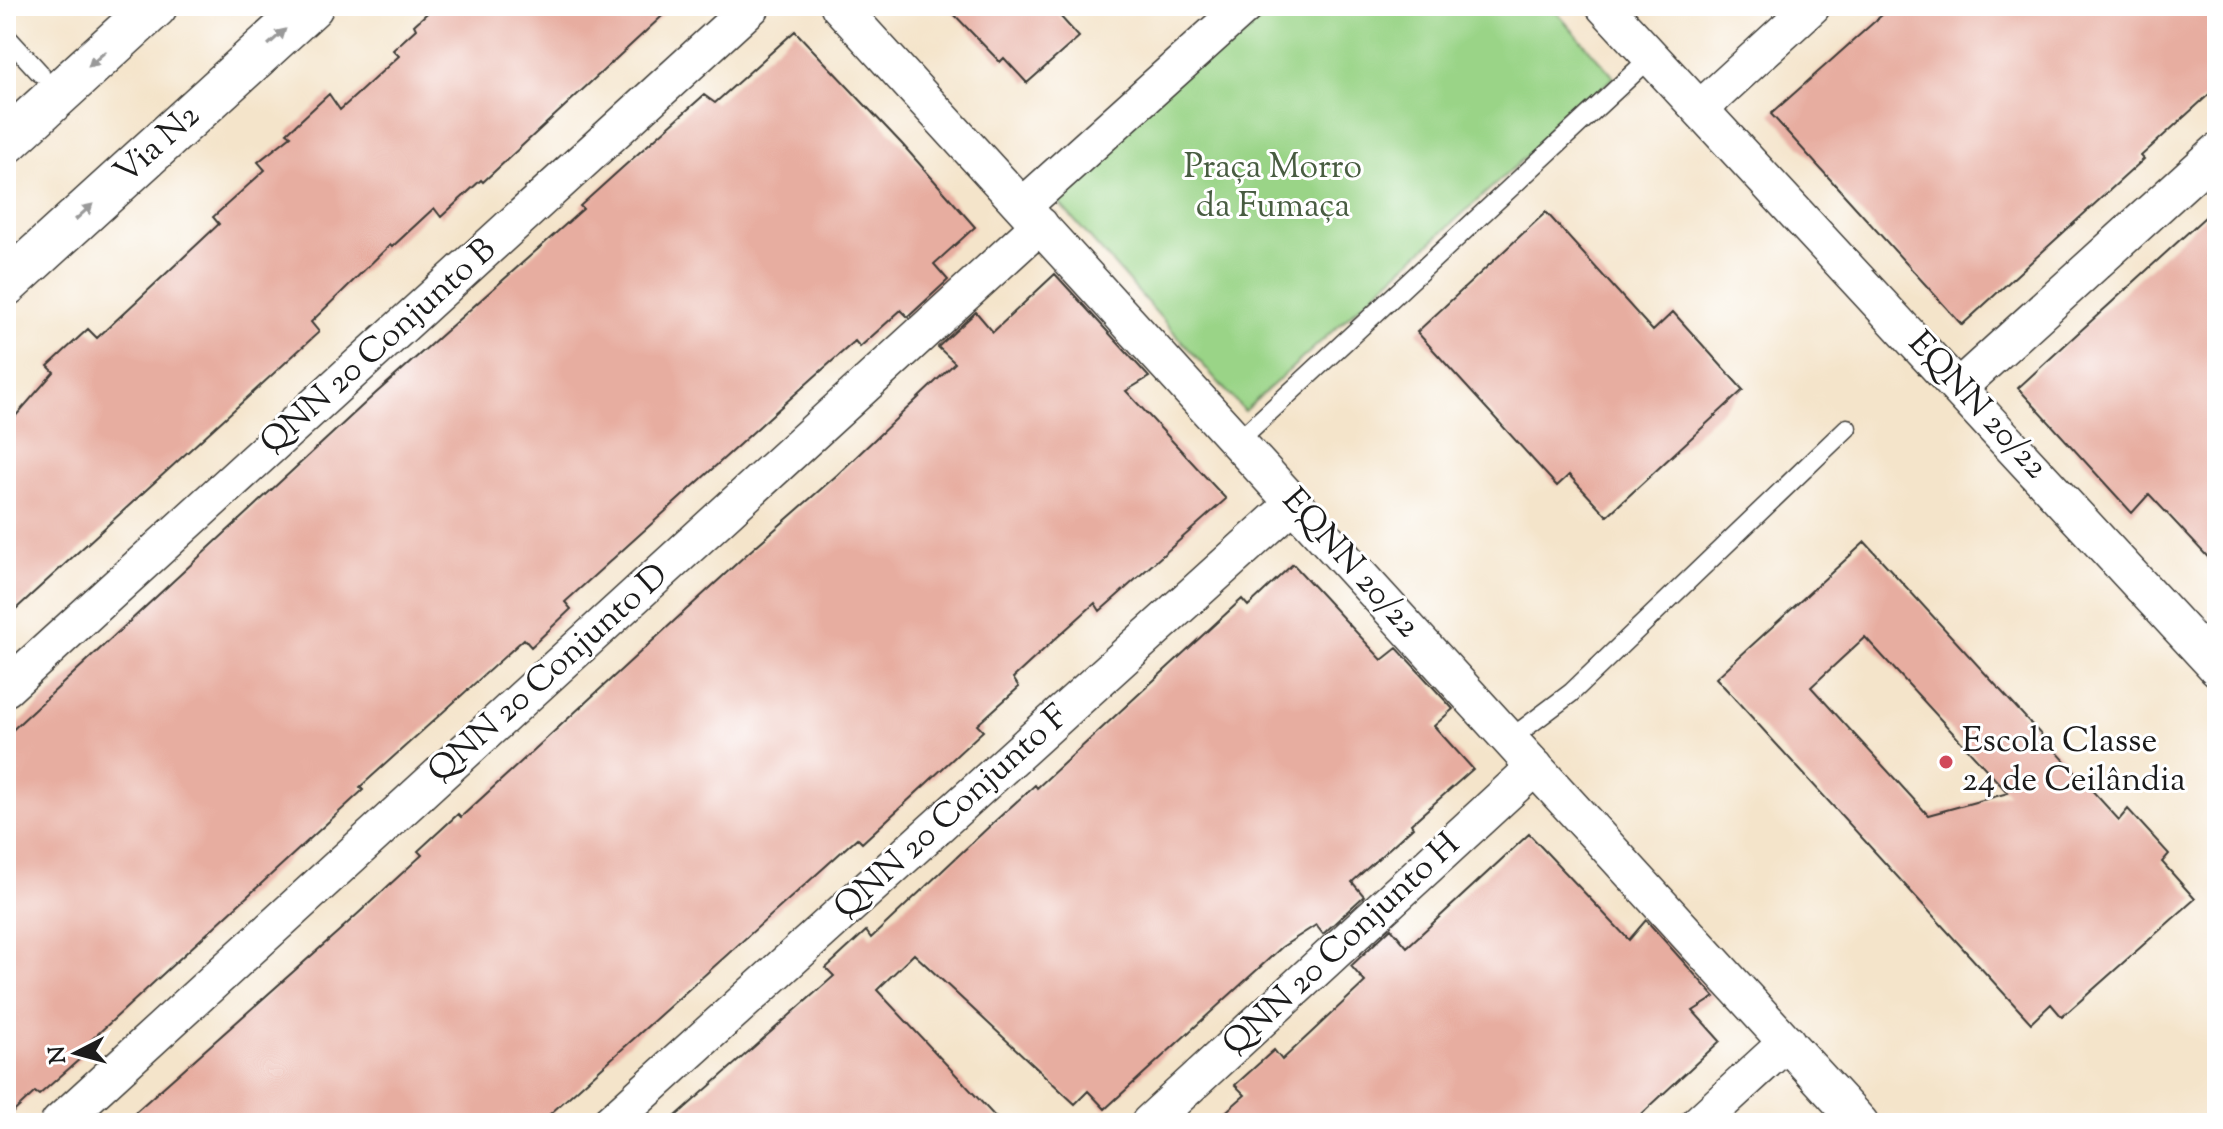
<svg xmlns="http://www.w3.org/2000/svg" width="2223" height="1129" viewBox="0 0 2223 1129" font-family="'Sorts Mill Goudy',serif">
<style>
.green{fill:#9ad487;stroke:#5b7852;stroke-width:2}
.building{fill:#e7ada0;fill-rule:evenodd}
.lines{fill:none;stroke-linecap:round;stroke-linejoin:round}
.service-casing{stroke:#3c3a36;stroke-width:21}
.minor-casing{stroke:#3c3a36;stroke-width:39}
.secondary-casing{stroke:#3c3a36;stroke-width:47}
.service{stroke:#fff;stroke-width:18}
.minor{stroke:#fff;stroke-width:36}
.secondary{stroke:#fff;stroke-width:44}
.oneway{fill:#999}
.poi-dot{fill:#d1495b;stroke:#fff;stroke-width:3}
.labels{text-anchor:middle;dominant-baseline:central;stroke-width:6;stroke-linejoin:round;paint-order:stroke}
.street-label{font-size:34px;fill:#1c1c1c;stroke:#fff}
.park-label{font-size:34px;fill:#485c41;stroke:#fff}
.poi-label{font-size:34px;fill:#1c1c1c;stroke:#fff;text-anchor:start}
</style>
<rect width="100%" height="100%" fill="#fff"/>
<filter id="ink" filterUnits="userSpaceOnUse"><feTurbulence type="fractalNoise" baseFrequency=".0125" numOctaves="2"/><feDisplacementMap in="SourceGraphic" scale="16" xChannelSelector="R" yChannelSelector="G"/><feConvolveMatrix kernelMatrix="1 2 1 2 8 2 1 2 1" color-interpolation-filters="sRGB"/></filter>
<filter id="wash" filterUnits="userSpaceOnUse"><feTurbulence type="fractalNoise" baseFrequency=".006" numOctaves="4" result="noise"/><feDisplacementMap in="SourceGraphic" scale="32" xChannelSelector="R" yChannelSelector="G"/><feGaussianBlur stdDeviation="1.8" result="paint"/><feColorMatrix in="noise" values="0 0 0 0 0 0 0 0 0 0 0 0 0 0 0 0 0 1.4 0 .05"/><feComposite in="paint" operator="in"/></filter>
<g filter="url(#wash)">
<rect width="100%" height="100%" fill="#f4e4ca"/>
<!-- green -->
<path class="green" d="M 1256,6 L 1551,6 L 1614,77 L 1244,411 L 1050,193 Z"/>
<g id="blocks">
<!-- building -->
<path class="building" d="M 435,6 L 673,6 L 483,182 L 481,180 L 441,217 L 434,208 L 392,247 L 390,245 L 311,322 L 319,332 L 6,618 L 6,427 L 54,372 L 48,366 L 88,329 L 97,338 L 140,298 L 219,224 L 213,217 L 265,170 L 258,162 L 291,136 L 287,133 L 329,94 L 340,110 L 399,56 L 393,50 L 416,29 L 414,25 Z
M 946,6 L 1051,6 L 1079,37 L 1027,83 L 1004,58 L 1000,62 Z
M 1892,6 L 2217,6 L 2217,87 L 2141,156 L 2144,159 L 1962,325 L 1771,114 Z
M 795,31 L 902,144 L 975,227 L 934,264 L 948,280 L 908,317 L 901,310 L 860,347 L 855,341 L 813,378 L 565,602 L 571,609 L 531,647 L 524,639 L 360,787 L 363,790 L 76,1054 L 81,1058 L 39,1095 L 35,1092 L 6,1119 L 6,736 L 375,394 L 583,209 L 580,206 L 622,168 L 704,95 L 715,103 Z
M 2217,206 L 2217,567 L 2149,494 L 2132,513 L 2018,388 Z
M 1546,212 L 1653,331 L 1673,312 L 1743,390 L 1607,516 L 1569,475 L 1557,486 L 1417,332 Z
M 1055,274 L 1149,377 L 1126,391 L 1226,499 L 1100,611 L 1095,603 L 1053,641 L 1013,678 L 1019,687 L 977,725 L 983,731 L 862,843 L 857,838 L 540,1123 L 123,1123 L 339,931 L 422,855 L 418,851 L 458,814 L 461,817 L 748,553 L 837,475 L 955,363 L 938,347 L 976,312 L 993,332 Z
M 1865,542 L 2119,820 L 2128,809 L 2169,854 L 2162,862 L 2195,899 L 2062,1017 L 2051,1004 L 2031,1023 L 1716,678 ZM 1865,637 L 2008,793 L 1928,815 L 1811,687 Z
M 1293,564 L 1382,660 L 1397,648 L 1453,709 L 1434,726 L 1473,769 L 1411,824 L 1413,827 L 1352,882 L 1364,896 L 1323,934 L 1316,925 L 1282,947 L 1105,1109 L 1088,1091 L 1075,1104 L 914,954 L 877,990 L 1001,1123 L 668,1123 L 834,976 L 826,968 L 866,931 L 871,938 L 994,822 L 1035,785 L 1037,788 L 1242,599 L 1248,606 Z
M 1529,834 L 1629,940 L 1646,920 L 1715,997 L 1693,1011 L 1720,1041 L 1632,1123 L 1213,1123 L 1245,1095 L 1235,1085 L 1274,1050 L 1282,1060 L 1365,982 L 1351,966 L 1391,928 L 1407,947 Z"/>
</g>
</g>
<g filter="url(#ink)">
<use href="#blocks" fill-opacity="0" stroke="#3c3a36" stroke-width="2"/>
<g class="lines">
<!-- service casing -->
<g class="service-casing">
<path id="service" d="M 6,36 L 40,73
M 1238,441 L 1651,57
M 1510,739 L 1571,693 L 1847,428"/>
</g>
<!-- minor casing -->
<g class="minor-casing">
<path id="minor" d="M 839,6 L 1860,1123
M 1604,6 L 2217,668
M 1701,108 L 1812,6
M 1023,206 L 1245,6
M 1959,387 L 2217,152
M 6,688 L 752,6
M 59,1123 L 1040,225
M 610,1123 L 1294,503
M 1149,1123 L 1535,767
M 1699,1123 L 1787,1042"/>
</g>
<!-- secondary casing -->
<g class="secondary-casing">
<path id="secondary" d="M 6,142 L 155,6
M 6,284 L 311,6"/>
</g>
<!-- service -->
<use href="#service" class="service"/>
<!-- minor -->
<use href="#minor" class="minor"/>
<!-- secondary -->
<use href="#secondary" class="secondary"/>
</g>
<!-- one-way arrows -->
<defs><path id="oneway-solid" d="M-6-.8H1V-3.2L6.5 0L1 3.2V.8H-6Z" transform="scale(2)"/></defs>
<g class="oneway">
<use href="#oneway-solid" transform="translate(277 37) rotate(-42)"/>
<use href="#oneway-solid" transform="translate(97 59) rotate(138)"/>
<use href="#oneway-solid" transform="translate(84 212) rotate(-42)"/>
</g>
</g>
<!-- markers -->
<circle class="poi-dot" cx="1946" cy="762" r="8"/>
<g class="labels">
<!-- street labels -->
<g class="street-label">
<text transform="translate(158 145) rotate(-42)">Via N2</text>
<text transform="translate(379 347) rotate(-42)">QNN 20 Conjunto B</text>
<text transform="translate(1977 406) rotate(47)">EQNN 20/22</text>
<text transform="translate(1350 564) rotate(48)">EQNN 20/22</text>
<text transform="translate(549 674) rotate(-42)">QNN 20 Conjunto D</text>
<text transform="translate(952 813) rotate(-42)">QNN 20 Conjunto F</text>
<text transform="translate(1342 945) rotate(-43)">QNN 20 Conjunto H</text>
</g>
<!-- park labels -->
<g class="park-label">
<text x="1273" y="168">Praça Morro<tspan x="1273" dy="39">da Fumaça</tspan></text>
</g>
<!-- poi labels -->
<g class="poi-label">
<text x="1962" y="742">Escola Classe<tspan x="1962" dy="39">24 de Ceilândia</tspan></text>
</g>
</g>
<!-- margin -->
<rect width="2223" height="1129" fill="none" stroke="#fff" stroke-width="32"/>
<!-- north arrow -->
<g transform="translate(76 1053) rotate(264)" stroke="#ffffff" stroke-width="6" paint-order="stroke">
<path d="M0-6L14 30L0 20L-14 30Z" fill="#1c1c1c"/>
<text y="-12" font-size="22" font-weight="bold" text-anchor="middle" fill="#1c1c1c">N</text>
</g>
</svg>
